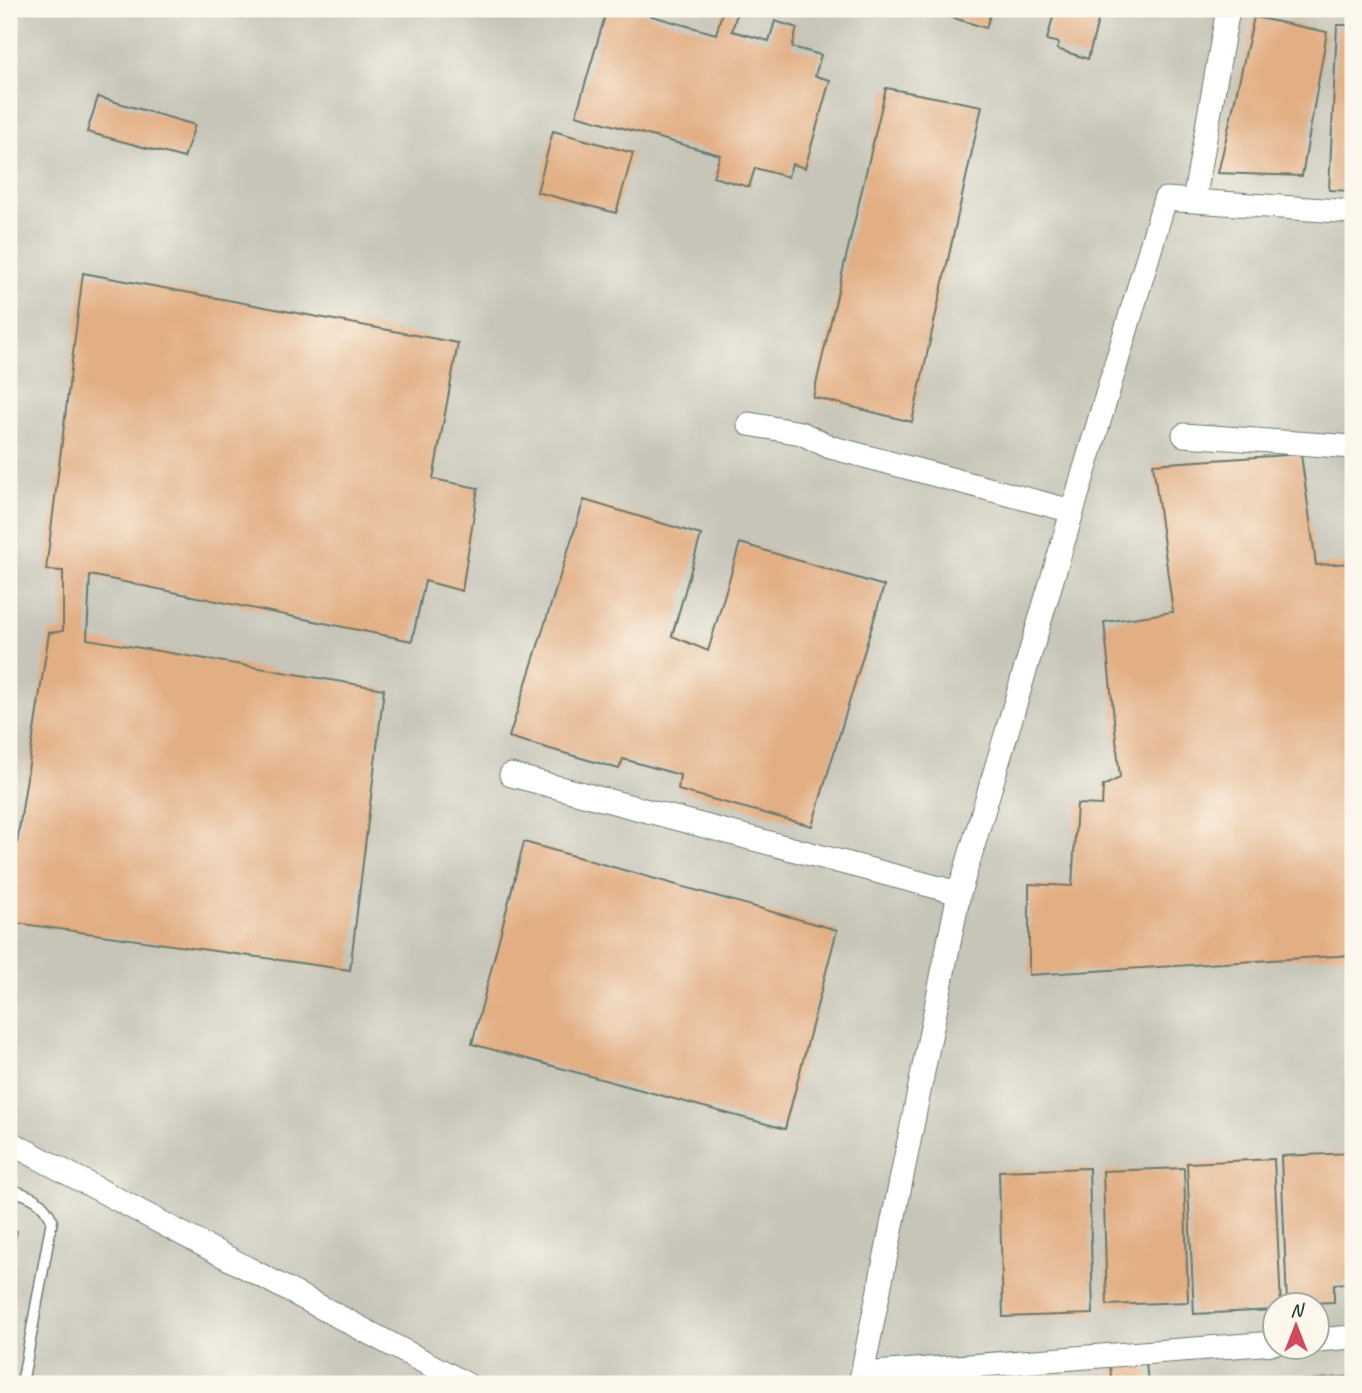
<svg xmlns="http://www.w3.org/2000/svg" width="1362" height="1393" viewBox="0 0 1362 1393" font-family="Caveat,sans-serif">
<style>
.industrial{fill:#c6c5b8;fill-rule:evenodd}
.building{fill:#e2ae83}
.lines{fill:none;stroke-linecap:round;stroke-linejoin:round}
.service-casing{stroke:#6b7a6d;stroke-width:13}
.minor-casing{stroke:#6b7a6d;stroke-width:25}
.service{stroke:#fff;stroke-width:10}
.minor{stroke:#fff;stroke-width:23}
</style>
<rect width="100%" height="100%" fill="#fbf7ec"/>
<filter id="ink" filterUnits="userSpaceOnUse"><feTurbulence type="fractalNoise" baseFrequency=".0143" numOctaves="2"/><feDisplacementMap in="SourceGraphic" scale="14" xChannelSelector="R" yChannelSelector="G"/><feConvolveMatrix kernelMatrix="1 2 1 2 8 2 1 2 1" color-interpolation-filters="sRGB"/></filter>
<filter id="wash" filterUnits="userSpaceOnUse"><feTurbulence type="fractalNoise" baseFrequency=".00686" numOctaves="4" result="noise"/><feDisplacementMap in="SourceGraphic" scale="28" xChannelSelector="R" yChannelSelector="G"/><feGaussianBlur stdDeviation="1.57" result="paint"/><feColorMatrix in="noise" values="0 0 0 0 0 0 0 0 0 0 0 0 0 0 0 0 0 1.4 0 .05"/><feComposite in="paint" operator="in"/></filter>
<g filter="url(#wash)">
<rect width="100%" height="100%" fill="#f8ebd7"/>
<!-- industrial -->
<path class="industrial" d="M 9,9 L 1353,9 L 1353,1384 L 9,1384 ZM 1274,1306 L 1316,1306 L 1316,1348 L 1274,1348 Z"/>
<g id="blocks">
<!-- building -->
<path class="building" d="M 607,9 L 627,9 L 716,34 L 723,9 L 737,13 L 732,31 L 769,41 L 775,21 L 797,28 L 792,47 L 821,55 L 815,76 L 830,80 L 805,168 L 792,164 L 788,177 L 755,168 L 749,187 L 713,177 L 720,155 L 576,115 Z
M 925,9 L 992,9 L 986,28 Z
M 1055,9 L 1101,9 L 1088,59 L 1057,49 L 1059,43 L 1047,40 Z
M 1254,17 L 1327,32 L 1302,176 L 1218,173 Z
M 1337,25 L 1353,25 L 1353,191 L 1329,190 Z
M 886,88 L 982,106 L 912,422 L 813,397 Z
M 98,97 L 195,125 L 184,158 L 87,132 Z
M 553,131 L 633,153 L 616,213 L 537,192 Z
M 83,273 L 458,343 L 433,479 L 478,488 L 462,591 L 425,581 L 412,641 L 90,575 L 87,639 L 384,689 L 350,970 L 9,922 L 9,895 L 49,633 L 63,631 L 63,571 L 46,570 Z
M 1301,454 L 1316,565 L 1353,563 L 1353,955 L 1029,975 L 1029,884 L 1072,886 L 1077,804 L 1102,805 L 1103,786 L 1120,778 L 1104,622 L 1173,612 L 1153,464 Z
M 584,500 L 701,535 L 672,636 L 708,651 L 740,543 L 884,586 L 812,826 L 678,790 L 680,775 L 623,759 L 619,769 L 509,737 Z
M 524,842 L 837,930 L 785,1129 L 472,1044 Z
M 1353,1153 L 1353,1283 L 1334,1284 L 1334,1302 L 1287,1304 L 1281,1156 Z
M 1274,1159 L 1281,1306 L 1274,1306 L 1274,1310 L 1194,1314 L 1187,1163 Z
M 1089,1168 L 1093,1314 L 1003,1317 L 999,1171 Z
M 1184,1168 L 1188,1302 L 1107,1305 L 1103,1171 Z
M 9,1229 L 17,1231 L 10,1260 L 9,1260 Z
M 1146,1362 L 1148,1384 L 1112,1384 L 1110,1366 Z
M 1353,1376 L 1353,1384 L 1284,1384 L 1284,1382 Z"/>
</g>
</g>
<g filter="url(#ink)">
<use href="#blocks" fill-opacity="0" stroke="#6b7a6d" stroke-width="2"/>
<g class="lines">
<!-- service casing -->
<g class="service-casing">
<path id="service" d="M 9,1189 C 30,1196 42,1199 52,1220 L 22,1384"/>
</g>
<!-- minor casing -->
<g class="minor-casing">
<path id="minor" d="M 1194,201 L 1228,9
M 749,424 L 801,433 L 830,447 L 1072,511
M 1184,435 L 1353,447
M 511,775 L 959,893
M 9,1142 L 466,1384
M 1316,1340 L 1353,1337
M 862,1374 L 1274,1343
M 860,1384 L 959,893 L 1165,199 L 1353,212"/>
</g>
<!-- service -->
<use href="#service" class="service"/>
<!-- minor -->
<use href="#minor" class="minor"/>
</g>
</g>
<!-- margin -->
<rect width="1362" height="1393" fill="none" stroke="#fbf7ec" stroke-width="35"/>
<!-- north arrow -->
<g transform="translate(1296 1326)"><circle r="33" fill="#fbf7ec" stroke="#a3ada2" stroke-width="2"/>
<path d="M0-5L12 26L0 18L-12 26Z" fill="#d1495b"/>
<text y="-10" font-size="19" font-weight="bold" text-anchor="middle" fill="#1f3d34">N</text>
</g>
</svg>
